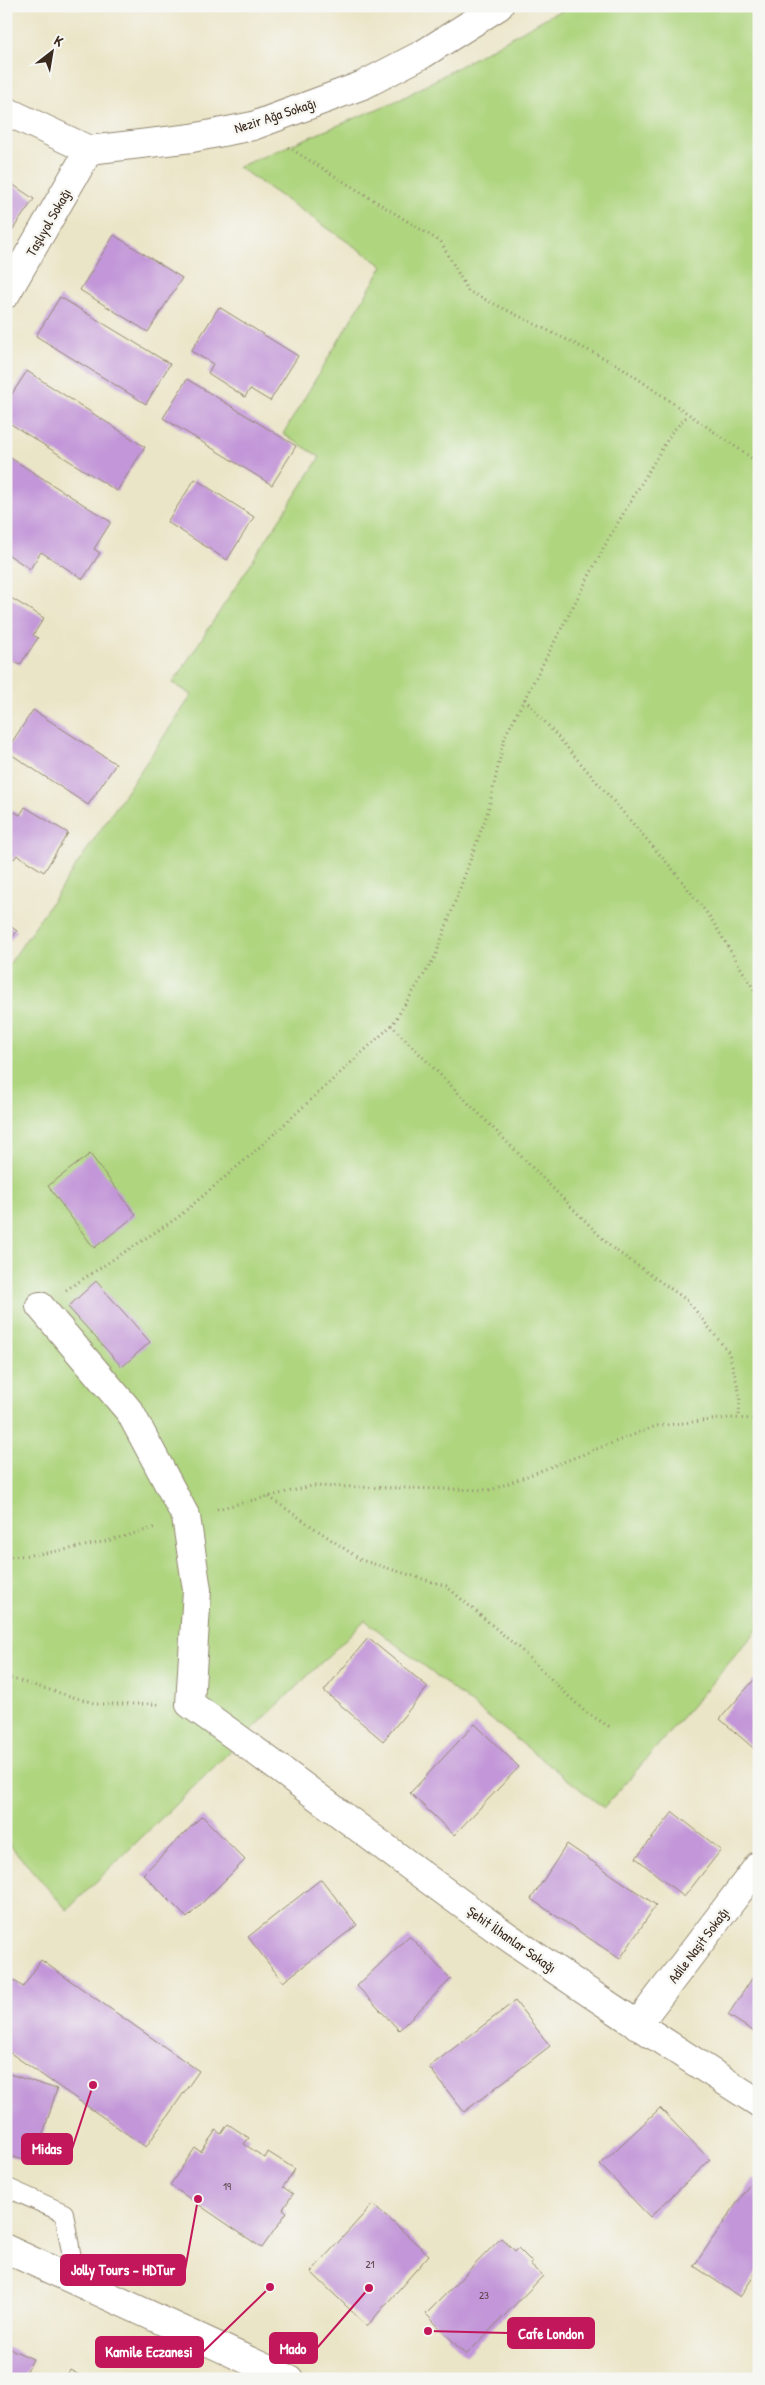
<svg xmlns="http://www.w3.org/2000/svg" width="765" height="2385" viewBox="0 0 765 2385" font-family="'Patrick Hand',sans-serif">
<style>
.green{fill:#afd57f;stroke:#75804e}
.building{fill:#c296d8}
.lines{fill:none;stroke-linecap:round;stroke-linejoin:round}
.lane-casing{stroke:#938872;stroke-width:20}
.street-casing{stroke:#938872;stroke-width:30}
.secondary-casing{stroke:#938872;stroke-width:30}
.primary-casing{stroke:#938872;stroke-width:30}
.path{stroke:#938872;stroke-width:3;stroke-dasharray:1 4;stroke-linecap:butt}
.lane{stroke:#fff;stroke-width:18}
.street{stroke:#fff;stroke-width:28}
.secondary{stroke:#fff;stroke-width:28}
.primary{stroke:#fff;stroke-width:28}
.labels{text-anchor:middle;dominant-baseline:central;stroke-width:5;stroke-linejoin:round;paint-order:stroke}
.number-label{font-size:11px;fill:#5d454c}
.street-label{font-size:14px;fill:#3b2a1e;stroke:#f6f6f2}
.leader{fill:none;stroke:#c2185b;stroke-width:2}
.callout-dot{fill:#c2185b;stroke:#f6f6f2;stroke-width:2}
.callout{fill:#c2185b;stroke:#c2185b;stroke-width:2}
.callout-label{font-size:15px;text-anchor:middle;font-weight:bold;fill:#fff}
</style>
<rect width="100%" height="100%" fill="#f6f6f2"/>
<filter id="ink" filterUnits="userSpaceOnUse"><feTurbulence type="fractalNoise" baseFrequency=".02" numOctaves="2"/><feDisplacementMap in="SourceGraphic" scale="10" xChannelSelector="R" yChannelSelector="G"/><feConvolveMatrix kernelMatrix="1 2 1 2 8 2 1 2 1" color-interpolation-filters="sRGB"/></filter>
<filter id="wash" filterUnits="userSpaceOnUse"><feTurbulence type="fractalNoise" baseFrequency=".0096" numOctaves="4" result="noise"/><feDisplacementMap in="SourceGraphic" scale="20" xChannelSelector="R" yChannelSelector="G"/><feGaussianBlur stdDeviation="1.12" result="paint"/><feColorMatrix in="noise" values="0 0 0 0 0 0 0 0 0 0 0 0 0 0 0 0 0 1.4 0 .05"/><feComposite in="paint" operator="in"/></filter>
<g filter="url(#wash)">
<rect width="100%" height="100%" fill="#ebe5c7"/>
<!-- green -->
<path class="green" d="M 574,6 L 759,6 L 759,1628 L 604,1808 L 365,1620 L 67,1910 L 6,1841 L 6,969 L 192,695 L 173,683 L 320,457 L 283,434 L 383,266 L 238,167 L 401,99 L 551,15 Z"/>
<g id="blocks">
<!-- building -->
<path class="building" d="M 6,180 L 34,199 L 6,239 Z
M 114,235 L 182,278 L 148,332 L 80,290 Z
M 60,297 L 170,364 L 146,404 L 36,336 Z
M 219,307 L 298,356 L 270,401 L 250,389 L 245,397 L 208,373 L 213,364 L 191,351 Z
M 27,371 L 145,447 L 117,491 L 6,421 L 6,403 Z
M 187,379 L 296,446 L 272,485 L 163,418 Z
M 6,455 L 111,522 L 94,549 L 100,553 L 83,579 L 41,552 L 30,569 L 6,553 Z
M 195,479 L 254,517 L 227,560 L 167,522 Z
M 6,595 L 44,618 L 33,635 L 38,638 L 20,665 L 6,657 Z
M 33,710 L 116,764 L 88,805 L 6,751 Z
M 6,807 L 20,815 L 25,807 L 68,833 L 44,872 L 17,855 L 14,859 L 6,854 Z
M 6,923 L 17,931 L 6,946 Z
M 90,1154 L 136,1215 L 94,1248 L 48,1186 Z
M 96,1281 L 150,1342 L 122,1367 L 68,1307 Z
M 368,1638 L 428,1687 L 383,1741 L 324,1691 Z
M 759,1674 L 759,1753 L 720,1719 Z
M 475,1724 L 519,1767 L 454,1835 L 410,1793 Z
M 673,1812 L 721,1850 L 684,1897 L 636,1858 Z
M 202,1816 L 245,1860 L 187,1918 L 143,1874 Z
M 567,1844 L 656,1905 L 620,1959 L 531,1899 Z
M 321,1879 L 357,1925 L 283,1982 L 248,1937 Z
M 409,1936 L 451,1979 L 399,2030 L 357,1986 Z
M 41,1960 L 199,2071 L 146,2147 L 6,2050 L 6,1975 L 23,1987 Z
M 759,1968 L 759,2035 L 728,2015 Z
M 515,2001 L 550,2046 L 464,2112 L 429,2067 Z
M 6,2073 L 57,2089 L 34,2163 L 6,2155 Z
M 660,2108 L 710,2160 L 650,2217 L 600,2165 Z
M 228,2124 L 249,2138 L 244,2144 L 265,2158 L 268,2152 L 295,2169 L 283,2187 L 293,2194 L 283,2209 L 287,2212 L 262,2248 L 170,2185 L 195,2148 L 201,2152 L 216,2130 L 221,2134 Z
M 754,2178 L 759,2182 L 759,2268 L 740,2297 L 694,2266 Z
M 373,2204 L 429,2255 L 367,2326 L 311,2272 Z
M 501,2238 L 515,2251 L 518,2248 L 532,2262 L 530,2265 L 543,2276 L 466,2355 L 426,2314 Z
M 6,2347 L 33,2359 L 23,2379 L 6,2379 Z
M 70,2370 L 86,2379 L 65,2379 Z"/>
</g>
</g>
<g filter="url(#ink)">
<use href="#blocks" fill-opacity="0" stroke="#938872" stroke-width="1"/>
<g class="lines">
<!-- lane casing -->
<g class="lane-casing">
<path id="lane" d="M 6,2187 L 64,2213 L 76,2280"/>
</g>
<!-- street casing -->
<g class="street-casing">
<path id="street" d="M 6,294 L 89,150
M 40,1306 L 130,1412 L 186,1517 L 197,1590 L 190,1704 C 286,1771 378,1844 473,1912 C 566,1979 662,2041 759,2103
M 637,2025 L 759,1865"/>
</g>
<!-- secondary casing -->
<g class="secondary-casing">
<path id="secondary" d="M 6,111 L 89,150 L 192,138 L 253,126 L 363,85 L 423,54 L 499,6"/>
</g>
<!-- primary casing -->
<g class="primary-casing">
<path id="primary" d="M 6,2249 L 289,2379"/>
</g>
<!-- path -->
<path class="path" d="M 288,147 L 441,242 L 468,291 L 618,365 L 759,463
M 525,699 L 674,871 L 710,917 L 759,998
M 391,1025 L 611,1247 L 688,1301 L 729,1353 L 740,1395 L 739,1418
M 66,1290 L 177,1218 L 252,1154 L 392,1025 L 435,957 L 488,811 L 505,736 L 610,536 L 672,432 L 688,415
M 6,1327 L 14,1322
M 269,1497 L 361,1560 L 446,1586 L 520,1649 L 584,1711 L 610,1727
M 217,1509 L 312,1486 L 491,1490 L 656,1426 L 729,1418 L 759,1419
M 6,1557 C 57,1554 108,1542 156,1527
M 6,1677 L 97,1704 L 159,1704"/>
<!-- lane -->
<use href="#lane" class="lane"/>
<!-- street -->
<use href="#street" class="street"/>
<!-- secondary -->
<use href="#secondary" class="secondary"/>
<!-- primary -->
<use href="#primary" class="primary"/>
</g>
</g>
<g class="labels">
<!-- number labels -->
<g class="number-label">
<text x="227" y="2186">19</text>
<text x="370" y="2264">21</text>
<text x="484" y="2295">23</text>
</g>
<!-- street labels -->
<g class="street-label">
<text transform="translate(275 115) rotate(-18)">Nezir Ağa Sokağı</text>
<text transform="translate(48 222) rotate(-60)">Taşlıyol Sokağı</text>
<text transform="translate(512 1939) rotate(35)">Şehit İlhanlar Sokağı</text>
<text transform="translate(698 1945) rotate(-53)">Adile Naşit Sokağı</text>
</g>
</g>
<!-- callouts -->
<path class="leader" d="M93 2085L72 2149M198 2199L185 2270M428 2331L508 2333M369 2288L317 2348M270 2287L203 2352"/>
<g class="callout-dot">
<circle cx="93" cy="2085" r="5"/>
<circle cx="198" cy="2199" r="5"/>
<circle cx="428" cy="2331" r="5"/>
<circle cx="369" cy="2288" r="5"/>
<circle cx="270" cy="2287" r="5"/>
</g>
<g class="callout">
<rect x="22" y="2134" width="50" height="30" rx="5"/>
<rect x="61" y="2255" width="124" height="30" rx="5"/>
<rect x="508" y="2318" width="86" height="30" rx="5"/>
<rect x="270" y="2333" width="47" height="30" rx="5"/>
<rect x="96" y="2337" width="107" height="30" rx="5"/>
</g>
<g class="callout-label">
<text x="47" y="2154">Midas</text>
<text x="123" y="2275">Jolly Tours - HDTur</text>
<text x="551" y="2339">Cafe London</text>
<text x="293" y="2354">Mado</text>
<text x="149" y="2357">Kamile Eczanesi</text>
</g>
<!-- margin -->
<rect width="765" height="2385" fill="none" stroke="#f6f6f2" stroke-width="25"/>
<!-- north arrow -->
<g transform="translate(52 52) rotate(31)" stroke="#f6f6f2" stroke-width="4" paint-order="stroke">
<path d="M0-4L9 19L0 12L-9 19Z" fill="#3b2a1e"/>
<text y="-8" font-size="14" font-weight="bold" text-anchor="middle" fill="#3b2a1e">K</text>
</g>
</svg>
